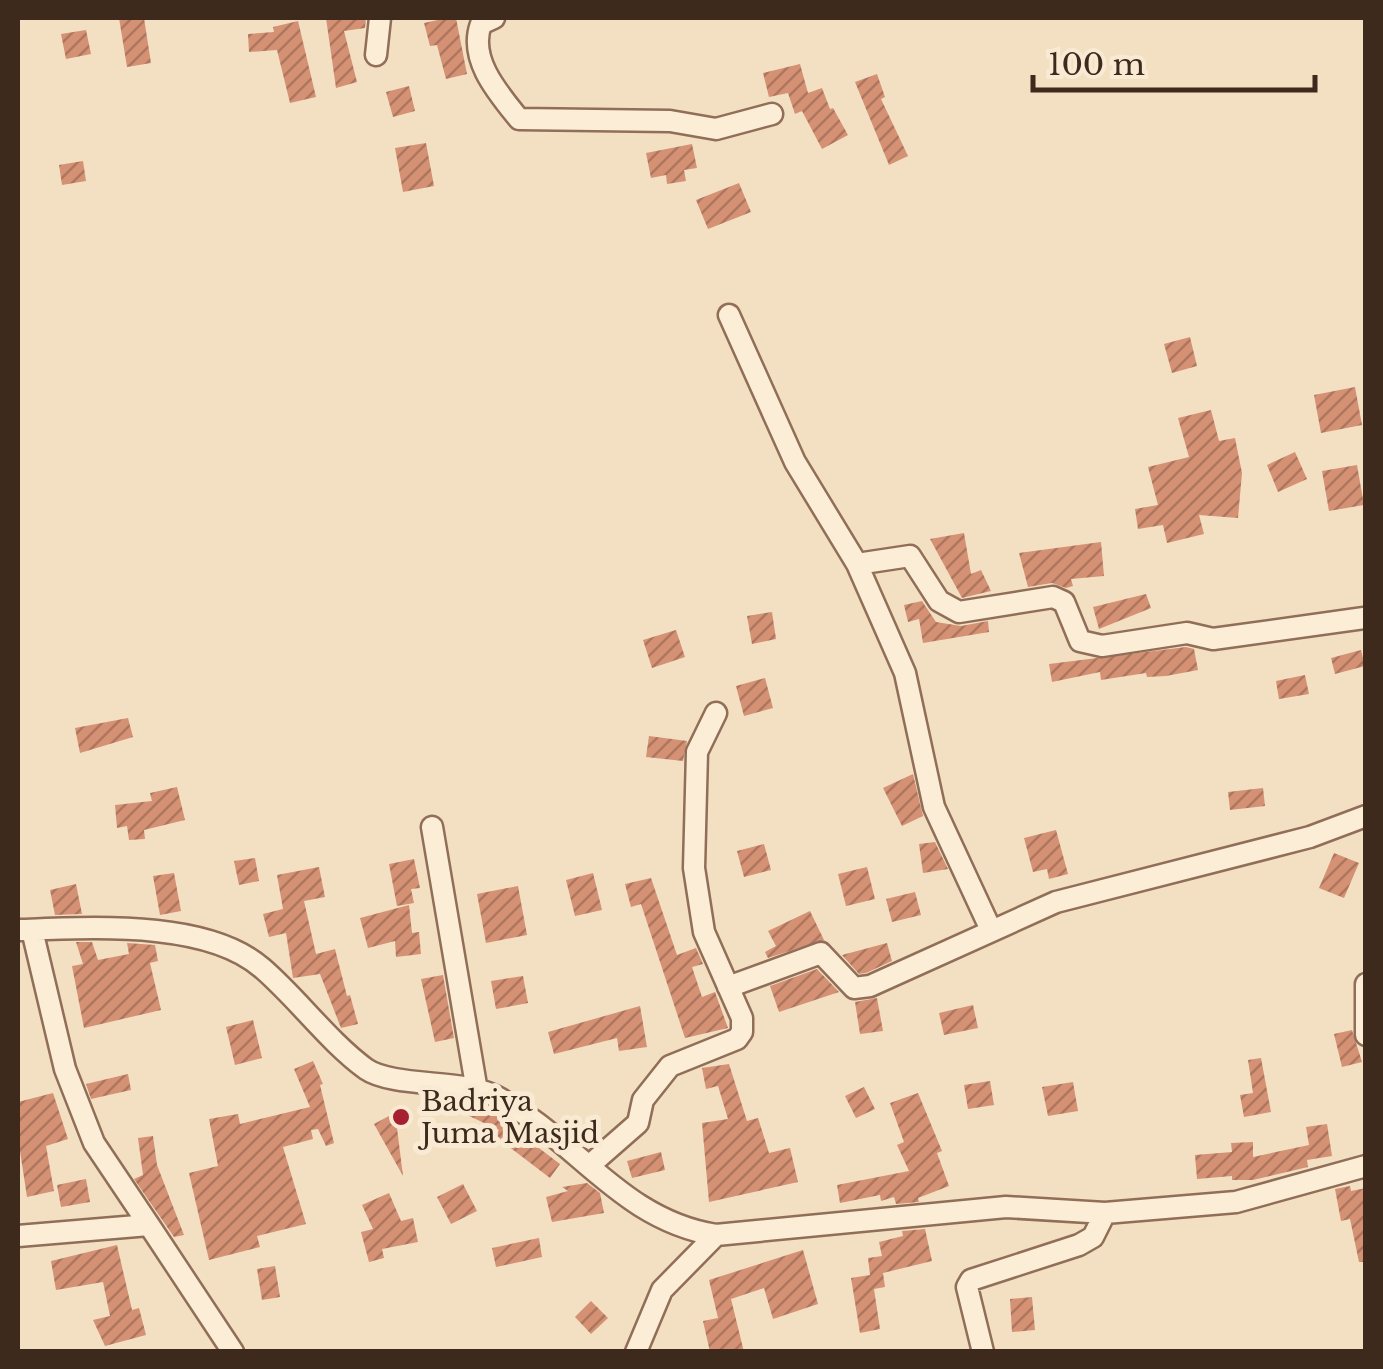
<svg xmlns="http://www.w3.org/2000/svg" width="1383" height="1369" viewBox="0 0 1383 1369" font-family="'Libre Baskerville',serif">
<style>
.building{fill:url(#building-hatch)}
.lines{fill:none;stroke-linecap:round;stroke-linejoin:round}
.street-casing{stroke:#906e57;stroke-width:25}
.street{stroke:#fcedd7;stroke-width:20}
.poi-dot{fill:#a62030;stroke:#f9ead3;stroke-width:4}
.labels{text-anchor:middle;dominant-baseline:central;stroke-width:10;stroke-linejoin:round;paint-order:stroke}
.poi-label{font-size:28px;fill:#3e291d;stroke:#f9ead3;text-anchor:start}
</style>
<defs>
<pattern id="building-hatch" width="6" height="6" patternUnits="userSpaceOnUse" patternTransform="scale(2.5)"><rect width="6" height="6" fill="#d59174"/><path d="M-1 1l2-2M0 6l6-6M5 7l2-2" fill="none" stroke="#ae765f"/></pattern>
</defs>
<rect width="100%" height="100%" fill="#f3dfc2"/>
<!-- building -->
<path class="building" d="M 119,18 L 144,18 L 151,63 L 127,67 Z
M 326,18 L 366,18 L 365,28 L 344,31 L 357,82 L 336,88 Z
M 447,18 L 456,18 L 467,74 L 446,79 L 437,45 L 430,46 L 424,23 Z
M 298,21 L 316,97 L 290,103 L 277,50 L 249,52 L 248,34 L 274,32 L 273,27 Z
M 86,30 L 91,54 L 66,59 L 61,34 Z
M 800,64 L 808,93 L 822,88 L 830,109 L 833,108 L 848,135 L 822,149 L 802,111 L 795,114 L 788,93 L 769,97 L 763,73 Z
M 877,74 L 885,97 L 881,99 L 908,156 L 889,165 L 855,82 Z
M 409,86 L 415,111 L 393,117 L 386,92 Z
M 426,143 L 434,186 L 403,192 L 395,148 Z
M 692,144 L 697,168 L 684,170 L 686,181 L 667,184 L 666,175 L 651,178 L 646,153 Z
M 83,161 L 86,181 L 62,185 L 59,165 Z
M 739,183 L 751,212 L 708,229 L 696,200 Z
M 1190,337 L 1197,366 L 1172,373 L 1164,344 Z
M 1355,387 L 1362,425 L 1321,433 L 1314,395 Z
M 1211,410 L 1219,441 L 1235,438 L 1242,473 L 1238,518 L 1199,515 L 1204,534 L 1167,543 L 1163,525 L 1138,529 L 1135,509 L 1158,505 L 1148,467 L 1189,457 L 1178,418 Z
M 1295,452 L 1307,479 L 1278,492 L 1267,465 Z
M 1357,465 L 1364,505 L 1329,511 L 1322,471 Z
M 964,533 L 971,574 L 981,570 L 991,591 L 962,598 L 930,539 Z
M 1101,542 L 1104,576 L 1071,579 L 1073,586 L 1066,588 L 1052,583 L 1028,587 L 1019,553 Z
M 1146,594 L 1151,608 L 1099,629 L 1093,607 Z
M 922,601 L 936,622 L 961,626 L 988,621 L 989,632 L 923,643 L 919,619 L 908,622 L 904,605 Z
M 772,612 L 776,639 L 752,644 L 747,616 Z
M 676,630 L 685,657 L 652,668 L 643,640 Z
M 1186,647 L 1194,649 L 1198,670 L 1166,676 L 1147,677 L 1146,673 L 1101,680 L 1100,672 L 1052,682 L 1049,664 Z
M 1361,650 L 1365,666 L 1335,674 L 1331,658 Z
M 1305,675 L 1309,694 L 1279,699 L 1276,681 Z
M 765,678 L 773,708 L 744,716 L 736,686 Z
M 128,718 L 133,737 L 80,753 L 75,728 Z
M 649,736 L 687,741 L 683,761 L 646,757 Z
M 913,774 L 923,816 L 902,826 L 883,788 Z
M 177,787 L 185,820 L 144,830 L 145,839 L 129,840 L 127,826 L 117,828 L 115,805 L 152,801 L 150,793 Z
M 1263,788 L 1265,806 L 1230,810 L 1228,792 Z
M 1056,830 L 1068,874 L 1049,879 L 1047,869 L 1033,872 L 1024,838 Z
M 935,842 L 948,869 L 923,873 L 919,844 Z
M 764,844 L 771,870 L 744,877 L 737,851 Z
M 1334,853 L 1359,863 L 1344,898 L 1319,888 Z
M 255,858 L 259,881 L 239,885 L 234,861 Z
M 414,859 L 420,888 L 411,889 L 414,903 L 397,906 L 389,864 Z
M 319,867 L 325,897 L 304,901 L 316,954 L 335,949 L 347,996 L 350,995 L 358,1024 L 341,1028 L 320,974 L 293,978 L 286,933 L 269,937 L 263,914 L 283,909 L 277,875 Z
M 867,867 L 875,899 L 846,906 L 838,874 Z
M 174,873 L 181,911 L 160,915 L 153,876 Z
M 593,873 L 602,910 L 575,916 L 566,880 Z
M 651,878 L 677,955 L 696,948 L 703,964 L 692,967 L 702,997 L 715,992 L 728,1028 L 685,1038 L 641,904 L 631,907 L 625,884 Z
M 76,884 L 82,914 L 55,915 L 50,890 Z
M 518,886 L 527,935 L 486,943 L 477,894 Z
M 915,892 L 921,915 L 892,922 L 886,899 Z
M 409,905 L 412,933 L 419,932 L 421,954 L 396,957 L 395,941 L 368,948 L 360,918 Z
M 810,911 L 824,940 L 768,958 L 765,952 L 776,946 L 768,931 Z
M 76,942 L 92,942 L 98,960 L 129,954 L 127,943 L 155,945 L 158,961 L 150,963 L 161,1010 L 84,1028 L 72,966 L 83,964 Z
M 887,943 L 892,961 L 866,973 L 859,974 L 842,955 Z
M 817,969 L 839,992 L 779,1012 L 770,986 Z
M 443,975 L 454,1038 L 435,1042 L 421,979 Z
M 523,976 L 528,1003 L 496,1009 L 491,981 Z
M 877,998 L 883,1031 L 860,1034 L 855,1002 Z
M 973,1005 L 978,1028 L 944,1035 L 939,1013 Z
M 640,1006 L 647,1047 L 619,1051 L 617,1038 L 554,1054 L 548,1032 Z
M 253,1020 L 262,1058 L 235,1065 L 226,1027 Z
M 1352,1030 L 1362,1062 L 1342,1067 L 1334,1034 Z
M 1261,1058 L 1271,1112 L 1244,1117 L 1240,1095 L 1253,1093 L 1248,1060 Z
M 313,1061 L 323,1084 L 320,1085 L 334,1143 L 326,1146 L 318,1129 L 311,1130 L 313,1139 L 283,1147 L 306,1224 L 257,1236 L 260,1247 L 209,1260 L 189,1173 L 218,1166 L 209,1119 L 238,1114 L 240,1124 L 310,1107 L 294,1069 Z
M 729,1064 L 747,1121 L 758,1118 L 769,1153 L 790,1148 L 798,1182 L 709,1202 L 702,1123 L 728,1119 L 718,1086 L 706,1089 L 702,1068 Z
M 128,1074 L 131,1090 L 91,1099 L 86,1084 Z
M 990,1081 L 994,1105 L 968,1109 L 964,1085 Z
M 1073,1082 L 1078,1111 L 1048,1116 L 1042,1087 Z
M 864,1087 L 875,1109 L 856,1118 L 845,1096 Z
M 53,1093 L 68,1139 L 46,1146 L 54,1191 L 27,1197 L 18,1138 L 18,1102 Z
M 918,1093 L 942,1151 L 937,1153 L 949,1186 L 918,1198 L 919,1202 L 896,1204 L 894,1197 L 881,1201 L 880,1195 L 840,1203 L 837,1185 L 909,1171 L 897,1145 L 904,1142 L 890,1103 Z
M 471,1103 L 487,1108 L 534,1138 L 531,1142 L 560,1164 L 550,1178 L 495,1136 L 499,1130 L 465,1114 Z
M 389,1116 L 397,1128 L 403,1176 L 374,1124 Z
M 1327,1124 L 1332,1156 L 1307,1160 L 1308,1167 L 1253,1180 L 1232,1180 L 1232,1176 L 1197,1179 L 1195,1155 L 1232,1152 L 1231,1143 L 1253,1142 L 1253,1157 L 1309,1145 L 1306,1127 Z
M 153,1136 L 157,1165 L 184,1235 L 174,1237 L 134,1179 L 143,1175 L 138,1138 Z
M 661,1152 L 665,1170 L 632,1178 L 627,1161 Z
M 86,1179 L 90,1202 L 61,1207 L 57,1185 Z
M 587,1183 L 600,1193 L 604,1213 L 552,1222 L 546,1197 L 568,1191 L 562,1187 Z
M 463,1184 L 477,1211 L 451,1224 L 437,1197 Z
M 1350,1186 L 1351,1191 L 1366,1188 L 1366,1262 L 1359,1262 L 1350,1219 L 1341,1221 L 1335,1189 Z
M 389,1193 L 401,1221 L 413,1218 L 418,1242 L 382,1249 L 384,1258 L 369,1262 L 361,1232 L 373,1229 L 362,1205 Z
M 925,1229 L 932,1261 L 883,1273 L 885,1287 L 874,1289 L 880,1329 L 860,1333 L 851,1278 L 870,1275 L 868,1258 L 882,1256 L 879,1242 L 903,1236 L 902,1231 Z
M 539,1238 L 542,1257 L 496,1267 L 492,1248 Z
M 117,1245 L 132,1310 L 139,1308 L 146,1335 L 105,1346 L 93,1320 L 110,1316 L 103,1282 L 56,1290 L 51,1261 Z
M 803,1250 L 818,1304 L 773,1319 L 764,1288 L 731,1299 L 744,1352 L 710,1352 L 703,1321 L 718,1318 L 709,1280 Z
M 275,1266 L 280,1297 L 262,1300 L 257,1269 Z
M 1032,1297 L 1035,1330 L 1012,1332 L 1010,1299 Z
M 591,1301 L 608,1318 L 591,1334 L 575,1317 Z"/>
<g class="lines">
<!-- street casing -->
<g class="street-casing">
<path id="street" d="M 494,18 L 481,24 C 468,59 498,93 519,119 L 670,121 L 716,129 L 772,114
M 376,55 L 380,18
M 729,315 L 795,462 L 857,564 L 910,556 L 939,601 L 959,612 L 1053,597 L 1064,602 L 1080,641 L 1102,646 L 1187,633 L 1213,639 L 1364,618
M 857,564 L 905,673 L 934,807 L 991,930
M 432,827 L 477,1091
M 18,930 C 87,928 206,919 262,968 C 298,999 328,1041 366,1069 C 392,1087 462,1080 493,1095 C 575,1137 620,1220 716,1235
M 32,930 L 65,1069 L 94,1143 L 149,1225
M 1366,984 L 1366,1035
M 728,987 L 821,953 L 854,988 L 870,986 L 1056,902 L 1310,837 L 1366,816
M 590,1165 L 638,1123 L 643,1100 L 670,1066 L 737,1039 L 742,1032 L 742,1018 L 704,932 L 694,868 L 697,752 L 716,713
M 18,1236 L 149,1225 L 233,1352
M 636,1352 L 662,1290 L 716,1235 L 1006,1207 L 1105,1213 L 1236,1202 L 1366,1166
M 983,1352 L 967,1287 L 971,1280 L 1079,1245 L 1093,1237 L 1105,1213"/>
</g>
<!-- street -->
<use href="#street" class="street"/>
</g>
<!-- markers -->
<circle class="poi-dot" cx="401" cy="1117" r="10"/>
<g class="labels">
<!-- poi labels -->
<g class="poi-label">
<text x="421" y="1101">Badriya<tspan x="421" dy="32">Juma Masjid</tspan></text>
</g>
</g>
<!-- border -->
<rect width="1383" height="1369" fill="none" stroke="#3e291d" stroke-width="40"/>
<!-- scale -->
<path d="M1033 75v15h282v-15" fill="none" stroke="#3e291d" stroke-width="5"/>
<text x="1048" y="75" font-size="30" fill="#3e291d" stroke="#f9ead3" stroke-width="8" paint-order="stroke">100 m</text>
</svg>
